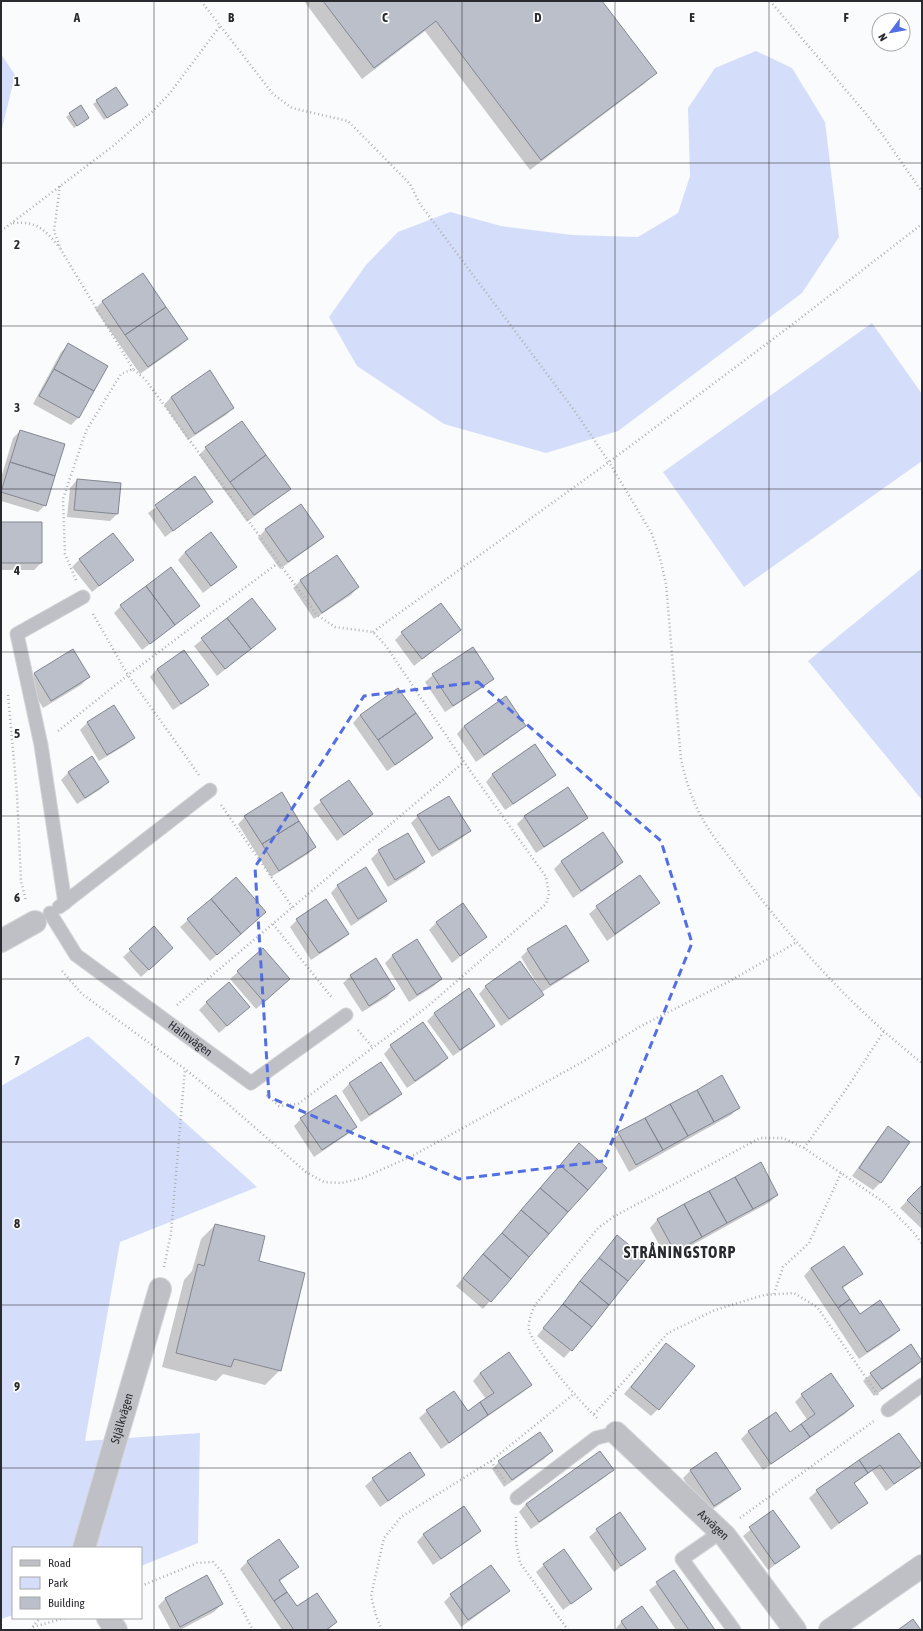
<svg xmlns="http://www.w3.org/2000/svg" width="923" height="1631" viewBox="0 0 923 1631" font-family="'Asap Condensed',sans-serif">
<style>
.green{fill:#d4defa}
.shadow{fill:#0003}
.building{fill:#bbbfca;stroke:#838791}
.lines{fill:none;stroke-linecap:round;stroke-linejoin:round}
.service-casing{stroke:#d4d5d8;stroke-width:15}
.minor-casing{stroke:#d4d5d8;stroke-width:24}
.path{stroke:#afb0b3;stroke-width:2.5;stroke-dasharray:1 3;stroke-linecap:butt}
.service{stroke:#bec0c5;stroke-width:13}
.minor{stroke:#bec0c5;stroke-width:22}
.marked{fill:none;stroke:#536ee3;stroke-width:3;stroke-dasharray:8 5;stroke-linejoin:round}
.grid{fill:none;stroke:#292a2f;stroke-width:1;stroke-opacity:0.55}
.labels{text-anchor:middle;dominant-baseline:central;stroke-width:3.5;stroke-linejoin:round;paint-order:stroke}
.street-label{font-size:12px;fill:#292a2f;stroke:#fff}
.district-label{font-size:16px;font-weight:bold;letter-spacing:1px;fill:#292a2f;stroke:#fff}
.grid-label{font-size:13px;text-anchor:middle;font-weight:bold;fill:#292a2f;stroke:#fff;stroke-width:3.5;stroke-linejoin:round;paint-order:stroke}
</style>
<rect width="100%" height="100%" fill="#fafbfd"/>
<!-- green -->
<path class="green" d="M 756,51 L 792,68 L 825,122 L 839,237 L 802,293 L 618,431 L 546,453 L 444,424 L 357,366 L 329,317 L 366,265 L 398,232 L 450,212 L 501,226 L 572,235 L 638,237 L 678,213 L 690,176 L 688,108 L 715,68 Z
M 1,54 L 15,75 L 1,133 Z
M 872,323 L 922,394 L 922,461 L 744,587 L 663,472 Z
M 922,568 L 922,800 L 808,661 Z
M 88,1036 L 257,1187 L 120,1242 L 85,1441 L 200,1433 L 198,1543 L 141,1566 L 141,1548 L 13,1548 L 13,1615 L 1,1619 L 1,1086 Z"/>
<!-- shadow -->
<path class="shadow" d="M 304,1 L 601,1 L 655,73 L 644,84 L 530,170 L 425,31 L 362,79 Z
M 97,101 L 126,105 L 104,120 L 93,104 Z
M 70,114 L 88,118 L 74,128 L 66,117 Z
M 103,301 L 187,339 L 180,346 L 140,374 L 95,309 Z
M 68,345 L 78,418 L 71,425 L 33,404 L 61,352 Z
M 171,397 L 233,408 L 226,415 L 188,440 L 164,405 Z
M 20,431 L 45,505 L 38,512 L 1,501 L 1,478 L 13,438 Z
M 206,448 L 290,489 L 247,522 L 199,455 Z
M 195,478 L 212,502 L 165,537 L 148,513 Z
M 77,480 L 117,514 L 110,521 L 67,517 L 70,488 Z
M 301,506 L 323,537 L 315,544 L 280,569 L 258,538 L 265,530 Z
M 1,523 L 41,563 L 34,570 L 1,570 Z
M 185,552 L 236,567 L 203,593 L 178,560 Z
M 336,556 L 358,587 L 351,595 L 314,619 L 293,588 L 300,581 Z
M 80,559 L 133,560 L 92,592 L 72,567 Z
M 252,600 L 275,629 L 217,676 L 194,646 Z
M 121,606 L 199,606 L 142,650 L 114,613 Z
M 459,630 L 414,666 L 395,640 L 402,633 Z
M 73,651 L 89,677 L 81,685 L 43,708 L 27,681 L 34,674 Z
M 157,669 L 207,685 L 200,692 L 173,710 L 150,677 Z
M 433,675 L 492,679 L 485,686 L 445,712 L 425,682 Z
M 114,706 L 133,738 L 126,745 L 99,761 L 80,730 L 87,723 Z
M 360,715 L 432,738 L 425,745 L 387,771 L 353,723 Z
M 464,726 L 525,726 L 517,733 L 476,762 L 457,734 Z
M 69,772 L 108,781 L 101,789 L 77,804 L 61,780 Z
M 493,774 L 554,774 L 547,782 L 505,810 L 486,782 Z
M 348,781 L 372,814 L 337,841 L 313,808 Z
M 567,788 L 587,817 L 579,825 L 536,853 L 517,824 L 524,817 Z
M 418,816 L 469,831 L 462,838 L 432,857 L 411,823 Z
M 245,817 L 315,847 L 308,854 L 271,877 L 238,824 Z
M 408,834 L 424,862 L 417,869 L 388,887 L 371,859 L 379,851 Z
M 602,834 L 622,862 L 615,869 L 573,898 L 554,869 L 561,862 Z
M 236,878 L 265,912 L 210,961 L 180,927 Z
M 338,885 L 386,901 L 378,908 L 351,926 L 331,893 Z
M 658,903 L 651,910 L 607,941 L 589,914 L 597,907 Z
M 297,920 L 348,933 L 340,941 L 311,960 L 290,927 Z
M 437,922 L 485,937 L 452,963 L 429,930 Z
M 154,928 L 165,955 L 141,977 L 123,957 Z
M 417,941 L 441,979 L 434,986 L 409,1002 L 385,963 L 392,956 Z
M 263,949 L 282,986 L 256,1009 L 230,979 Z
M 528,950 L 588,960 L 580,968 L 542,992 L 521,957 Z
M 351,976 L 394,989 L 387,997 L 362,1012 L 343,983 Z
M 486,986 L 542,995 L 535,1002 L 501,1026 L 479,994 Z
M 207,1002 L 249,1007 L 219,1033 L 199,1010 Z
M 435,1013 L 494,1026 L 486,1033 L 453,1056 L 427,1021 Z
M 391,1046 L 447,1058 L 439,1066 L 407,1088 L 384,1054 Z
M 381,1063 L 401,1094 L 393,1101 L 361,1122 L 342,1091 L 349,1084 Z
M 739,1108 L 731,1115 L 629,1172 L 612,1141 L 619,1133 Z
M 301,1119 L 356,1127 L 348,1134 L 314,1157 L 294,1126 Z
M 888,1127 L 908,1142 L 880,1183 L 873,1190 L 852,1176 L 881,1135 Z
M 571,1152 L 605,1168 L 483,1309 L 456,1286 Z
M 760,1164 L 777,1195 L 770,1202 L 667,1259 L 650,1228 L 657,1220 Z
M 922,1186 L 922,1229 L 900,1208 Z
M 215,1225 L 258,1262 L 280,1370 L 265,1385 L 223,1374 L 216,1381 L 162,1367 L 184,1280 L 192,1271 L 201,1239 Z
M 617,1236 L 571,1350 L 564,1358 L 537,1336 Z
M 811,1268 L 861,1274 L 842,1289 L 859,1315 L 899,1330 L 892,1337 L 859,1359 L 804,1276 Z
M 666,1344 L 658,1409 L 651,1416 L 624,1394 Z
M 509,1354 L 531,1385 L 523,1392 L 441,1449 L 419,1418 L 427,1411 L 467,1412 L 486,1399 L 473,1381 L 480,1373 Z
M 921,1361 L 914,1368 L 874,1396 L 863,1381 L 871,1374 Z
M 802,1395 L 853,1406 L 845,1414 L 763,1470 L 741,1439 L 748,1432 L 776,1413 L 790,1433 L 808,1421 L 795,1402 Z
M 899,1434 L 920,1465 L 886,1491 L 872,1471 L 854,1484 L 867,1502 L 831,1530 L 809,1498 L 817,1491 Z
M 552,1451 L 544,1459 L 504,1487 L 492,1469 L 499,1462 Z
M 612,1470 L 605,1477 L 531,1529 L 519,1512 L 526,1504 Z
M 691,1470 L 739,1489 L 732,1496 L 707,1513 L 683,1478 Z
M 424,1475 L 416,1482 L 380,1507 L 365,1486 L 373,1479 Z
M 773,1511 L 799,1547 L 768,1570 L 743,1536 Z
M 597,1530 L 644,1549 L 614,1572 L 589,1537 Z
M 480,1531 L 472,1538 L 433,1565 L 417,1542 L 424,1534 Z
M 279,1540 L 298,1567 L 279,1582 L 296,1608 L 336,1622 L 328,1630 L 282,1630 L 240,1569 L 247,1562 Z
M 544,1565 L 591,1589 L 563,1610 L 536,1572 Z
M 673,1572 L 713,1630 L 676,1630 L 649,1590 Z
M 207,1577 L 222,1604 L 214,1612 L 180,1630 L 171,1630 L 158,1606 L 165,1599 Z
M 508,1591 L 501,1598 L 461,1627 L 444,1602 L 451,1595 Z
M 642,1608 L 657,1630 L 615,1630 L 621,1622 Z"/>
<!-- building -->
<path class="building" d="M 323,1 L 602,1 L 657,73 L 541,160 L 436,21 L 374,68 Z
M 116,87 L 128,105 L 107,118 L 96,100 Z
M 81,105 L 89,118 L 77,126 L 69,113 Z
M 143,273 L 166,307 L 125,335 L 102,301 Z
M 166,307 L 188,339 L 148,367 L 125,335 Z
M 68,343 L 108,366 L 94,391 L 54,369 Z
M 54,369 L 94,391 L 79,418 L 39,396 Z
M 210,370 L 234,408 L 195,434 L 171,397 Z
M 242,421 L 266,455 L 230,482 L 205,447 Z
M 20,430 L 65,444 L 55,476 L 10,462 Z
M 266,455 L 291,489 L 254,515 L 230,482 Z
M 10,462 L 55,476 L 46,506 L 1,492 Z
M 195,476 L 213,502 L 173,531 L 155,505 Z
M 77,479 L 121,483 L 118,514 L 74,510 Z
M 301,504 L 324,537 L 288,562 L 265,529 Z
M 1,522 L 42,522 L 42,563 L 1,563 Z
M 211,532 L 237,567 L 211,586 L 185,552 Z
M 113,533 L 134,560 L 99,586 L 79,559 Z
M 337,555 L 359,587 L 322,613 L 300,580 Z
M 171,567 L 200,606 L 175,625 L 146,586 Z
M 146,586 L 175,625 L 150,644 L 120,605 Z
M 252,598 L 276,629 L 251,649 L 227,618 Z
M 441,603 L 461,630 L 422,659 L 401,632 Z
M 227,618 L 251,649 L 225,669 L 201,638 Z
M 473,647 L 494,679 L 453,706 L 432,674 Z
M 73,649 L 90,677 L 51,701 L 34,673 Z
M 184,650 L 209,685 L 181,704 L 157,669 Z
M 398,688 L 416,713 L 378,740 L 360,715 Z
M 506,696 L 526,726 L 484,755 L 464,726 Z
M 114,705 L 135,738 L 107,755 L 87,722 Z
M 416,713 L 433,738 L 395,765 L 378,740 Z
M 535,744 L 556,775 L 513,804 L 492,774 Z
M 92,756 L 109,782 L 85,798 L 68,772 Z
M 349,780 L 373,814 L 344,835 L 320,800 Z
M 568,787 L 588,818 L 544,847 L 524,816 Z
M 282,792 L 299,821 L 262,844 L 244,816 Z
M 449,796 L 471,831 L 439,850 L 417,815 Z
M 299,821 L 316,847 L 279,871 L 262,844 Z
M 603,832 L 623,862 L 581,891 L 561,861 Z
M 408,833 L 425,862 L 395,880 L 378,850 Z
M 366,867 L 387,901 L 358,919 L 337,885 Z
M 640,875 L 660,903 L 615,934 L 596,906 Z
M 236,877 L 266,912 L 241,934 L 211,899 Z
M 211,899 L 241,934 L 217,955 L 187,919 Z
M 326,899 L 349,934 L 319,953 L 296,919 Z
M 463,903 L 487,937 L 460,956 L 436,922 Z
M 566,925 L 589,961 L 550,985 L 527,949 Z
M 154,926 L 173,948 L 149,970 L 129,949 Z
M 417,939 L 442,979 L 417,995 L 392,955 Z
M 263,948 L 290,979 L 264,1002 L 237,971 Z
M 376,958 L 395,989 L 369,1006 L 350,975 Z
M 520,961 L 544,995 L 509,1019 L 485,986 Z
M 229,982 L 250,1007 L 227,1026 L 206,1002 Z
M 469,988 L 495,1026 L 460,1050 L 434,1013 Z
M 423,1022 L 448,1058 L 415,1081 L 390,1045 Z
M 381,1062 L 402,1094 L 369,1115 L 349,1083 Z
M 722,1075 L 740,1108 L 714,1122 L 697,1090 Z
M 697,1090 L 714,1122 L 688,1136 L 670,1104 Z
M 336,1095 L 357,1127 L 322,1150 L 300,1118 Z
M 670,1104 L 688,1136 L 663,1150 L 645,1118 Z
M 645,1118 L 663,1150 L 636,1165 L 618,1132 Z
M 888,1126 L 910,1142 L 881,1183 L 859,1168 Z
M 579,1143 L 607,1168 L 588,1190 L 560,1165 Z
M 761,1162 L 778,1195 L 753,1209 L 735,1177 Z
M 560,1165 L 588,1190 L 568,1212 L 540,1188 Z
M 735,1177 L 753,1209 L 727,1223 L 709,1191 Z
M 922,1185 L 922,1215 L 907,1200 Z
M 540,1188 L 568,1212 L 549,1234 L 521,1210 Z
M 709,1191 L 727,1223 L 702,1237 L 684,1204 Z
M 684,1204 L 702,1237 L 675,1252 L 657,1219 Z
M 521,1210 L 549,1234 L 529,1257 L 502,1233 Z
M 215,1224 L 265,1236 L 259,1261 L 305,1273 L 281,1371 L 234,1359 L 231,1367 L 176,1353 L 198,1264 L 204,1266 Z
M 502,1233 L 529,1257 L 511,1279 L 483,1254 Z
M 617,1235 L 646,1259 L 628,1281 L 599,1258 Z
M 844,1246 L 863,1274 L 842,1287 L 850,1299 L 838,1308 L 811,1268 Z
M 483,1254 L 511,1279 L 491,1302 L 463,1278 Z
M 599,1258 L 628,1281 L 609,1305 L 580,1281 Z
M 580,1281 L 609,1305 L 592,1327 L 563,1304 Z
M 850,1299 L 860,1314 L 880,1300 L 900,1330 L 867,1352 L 838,1308 Z
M 563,1304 L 592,1327 L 572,1351 L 543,1328 Z
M 666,1343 L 695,1366 L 659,1410 L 631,1387 Z
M 911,1344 L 922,1361 L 882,1389 L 870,1373 Z
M 509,1352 L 532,1385 L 488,1415 L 480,1402 L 494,1393 L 480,1373 Z
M 831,1373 L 854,1406 L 810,1437 L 801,1424 L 815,1414 L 801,1394 Z
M 454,1391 L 468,1411 L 480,1402 L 488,1415 L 449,1443 L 426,1410 Z
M 776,1412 L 790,1432 L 801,1424 L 810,1437 L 771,1464 L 748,1431 Z
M 540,1432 L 553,1451 L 512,1480 L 498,1461 Z
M 899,1433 L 922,1465 L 894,1484 L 880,1465 L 868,1473 L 859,1460 Z
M 600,1451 L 614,1470 L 539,1522 L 526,1504 Z
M 410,1452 L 425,1475 L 388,1501 L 372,1478 Z
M 716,1452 L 741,1489 L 714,1506 L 690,1470 Z
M 859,1460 L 868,1473 L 854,1483 L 868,1503 L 839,1523 L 816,1490 Z
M 464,1506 L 481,1531 L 441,1559 L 423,1534 Z
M 773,1510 L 800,1547 L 775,1564 L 749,1527 Z
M 620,1512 L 646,1549 L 621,1566 L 596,1529 Z
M 279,1539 L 299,1567 L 279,1580 L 287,1592 L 274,1601 L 247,1561 Z
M 564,1549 L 592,1589 L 571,1604 L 543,1564 Z
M 491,1565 L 510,1591 L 468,1620 L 450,1594 Z
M 674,1570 L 715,1630 L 689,1630 L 656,1582 Z
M 207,1575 L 223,1604 L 180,1627 L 165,1598 Z
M 287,1592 L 297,1606 L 317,1593 L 337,1622 L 326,1630 L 294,1630 L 274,1601 Z
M 642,1606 L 659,1630 L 627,1630 L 621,1621 Z
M 913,1619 L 921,1630 L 898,1630 Z"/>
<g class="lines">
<!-- service casing -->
<g class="service-casing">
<g id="service">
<path d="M 65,903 L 41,745 L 17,634 L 83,597"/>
<path d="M 59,907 L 210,790"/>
<path id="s1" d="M 50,913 L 76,955 L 251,1083 L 346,1015"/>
<path d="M 888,1410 L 922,1385"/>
<path d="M 517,1498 L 596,1438 L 616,1433"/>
<path d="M 721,1532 L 682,1559 L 734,1630"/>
</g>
</g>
<!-- minor casing -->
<g class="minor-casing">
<g id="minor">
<path d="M 1,941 L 35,922"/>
<path id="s2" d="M 616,1433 L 725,1536 L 795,1630"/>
<path id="s3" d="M 84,1548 L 160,1289"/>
<path d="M 108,1618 L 116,1630"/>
<path d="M 830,1630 L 922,1566"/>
</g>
</g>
<!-- path -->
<path class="path" d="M 201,1 L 273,94 L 292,108 L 348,121 L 410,184 L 420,204 L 574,410 L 609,462 L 652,534 L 660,558 L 666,584 L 681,760 C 685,776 689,791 696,806 C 707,831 726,852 742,874 C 794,943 853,1009 922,1063
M 770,1 L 862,109 L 882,134 L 922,192
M 60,186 L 54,231 L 61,250 L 133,369
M 13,223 C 38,221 45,230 60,248
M 1,231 L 113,146 L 153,111 L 170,93 L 220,26
M 76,580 L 65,554 L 63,499 L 86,431 L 121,374 L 133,369 L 145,379 L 317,615 L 335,627 L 373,632 L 386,646 L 464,762 L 546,877 L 549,894 L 546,904 L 428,1006 L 298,1104 L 279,1106 L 266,1095
M 93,614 L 128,675 L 199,775
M 373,632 L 609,462 L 793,324 L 922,224
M 8,695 L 17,794 L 21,881 L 26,901
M 58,731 L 128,675 L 278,563
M 221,805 L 293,908
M 273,924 L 333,999
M 62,971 L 82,994 L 185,1069 L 221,1098 L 306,1172 L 324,1182 L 341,1183 L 363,1178 L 414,1155 L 584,1061 L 641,1026 L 730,981 L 797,942
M 177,1005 L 464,762
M 358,1030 L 373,1048
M 804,1148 L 849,1085 L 884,1031
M 164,1267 L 171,1233 L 185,1069
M 774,1294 L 783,1267 L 809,1243 L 841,1173
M 594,1414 L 668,1333 L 715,1310 L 764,1295 L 794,1293 L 817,1307 L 878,1395
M 597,1418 C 582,1404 532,1348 529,1329 C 528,1321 532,1312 535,1305 L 598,1228 L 613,1217 L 760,1138 L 783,1138 L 804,1148 L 885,1203 L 915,1234 L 922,1244
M 491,1461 L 505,1482
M 516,1517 L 516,1542 L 520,1563 L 568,1630
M 740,1518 L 874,1421
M 141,1586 L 197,1563 L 213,1562 L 223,1573 L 253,1630
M 33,1627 L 65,1618
M 30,1630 L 40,1618
M 382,1630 L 376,1616 L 371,1596 L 384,1538 L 401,1517 L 491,1461 L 575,1393"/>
<!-- service -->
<use href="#service" class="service"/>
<!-- minor -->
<use href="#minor" class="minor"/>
</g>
<!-- marked area -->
<path class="marked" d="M 478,682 L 661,841 L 692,943 L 604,1161 L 459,1179 L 269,1097 L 255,867 L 364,696 Z"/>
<!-- grid -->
<path class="grid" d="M 154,1 L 154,1630M 308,1 L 308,1630M 462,1 L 462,1630M 615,1 L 615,1630M 769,1 L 769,1630M 1,163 L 922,163M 1,326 L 922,326M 1,489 L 922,489M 1,652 L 922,652M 1,816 L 922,816M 1,979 L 922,979M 1,1142 L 922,1142M 1,1305 L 922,1305M 1,1468 L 922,1468"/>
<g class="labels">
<!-- street labels -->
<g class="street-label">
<text stroke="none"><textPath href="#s1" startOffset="191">Halmvägen</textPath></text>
<text stroke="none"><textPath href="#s3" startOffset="135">Stjälkvägen</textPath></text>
<text stroke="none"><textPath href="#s2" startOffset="134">Axvägen</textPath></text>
</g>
<!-- district labels -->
<g class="district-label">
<text x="680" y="1252">STRÅNINGSTORP</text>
</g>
</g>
<g class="grid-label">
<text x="77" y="22">A</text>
<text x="231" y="22">B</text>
<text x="385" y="22">C</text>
<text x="538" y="22">D</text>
<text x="692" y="22">E</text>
<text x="846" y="22">F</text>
<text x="17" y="86">1</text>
<text x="17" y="249">2</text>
<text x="17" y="412">3</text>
<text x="17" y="575">4</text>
<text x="17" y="738">5</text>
<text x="17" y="902">6</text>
<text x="17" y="1065">7</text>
<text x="17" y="1228">8</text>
<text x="17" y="1391">9</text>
</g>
<!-- border -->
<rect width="923" height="1631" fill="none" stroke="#292a2f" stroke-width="4"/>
<!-- legend -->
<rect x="12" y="1547" width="130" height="72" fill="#ffffff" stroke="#a9aaac"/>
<rect x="20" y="1560" width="20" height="6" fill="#bec0c5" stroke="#a9aaac"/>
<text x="48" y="1567" font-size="12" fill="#292a2f">Road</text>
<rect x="20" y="1577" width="20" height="12" fill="#d4defa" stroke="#a9aaac"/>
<text x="48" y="1587" font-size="12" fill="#292a2f">Park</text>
<rect x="20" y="1597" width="20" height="12" fill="#bbbfca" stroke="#a9aaac"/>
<text x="48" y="1607" font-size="12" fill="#292a2f">Building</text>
<!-- north arrow -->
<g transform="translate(891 32) rotate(238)"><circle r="19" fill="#ffffff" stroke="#a9aaac"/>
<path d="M0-3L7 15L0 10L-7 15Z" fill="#536ee3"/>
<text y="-6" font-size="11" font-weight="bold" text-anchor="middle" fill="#292a2f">N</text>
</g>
</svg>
